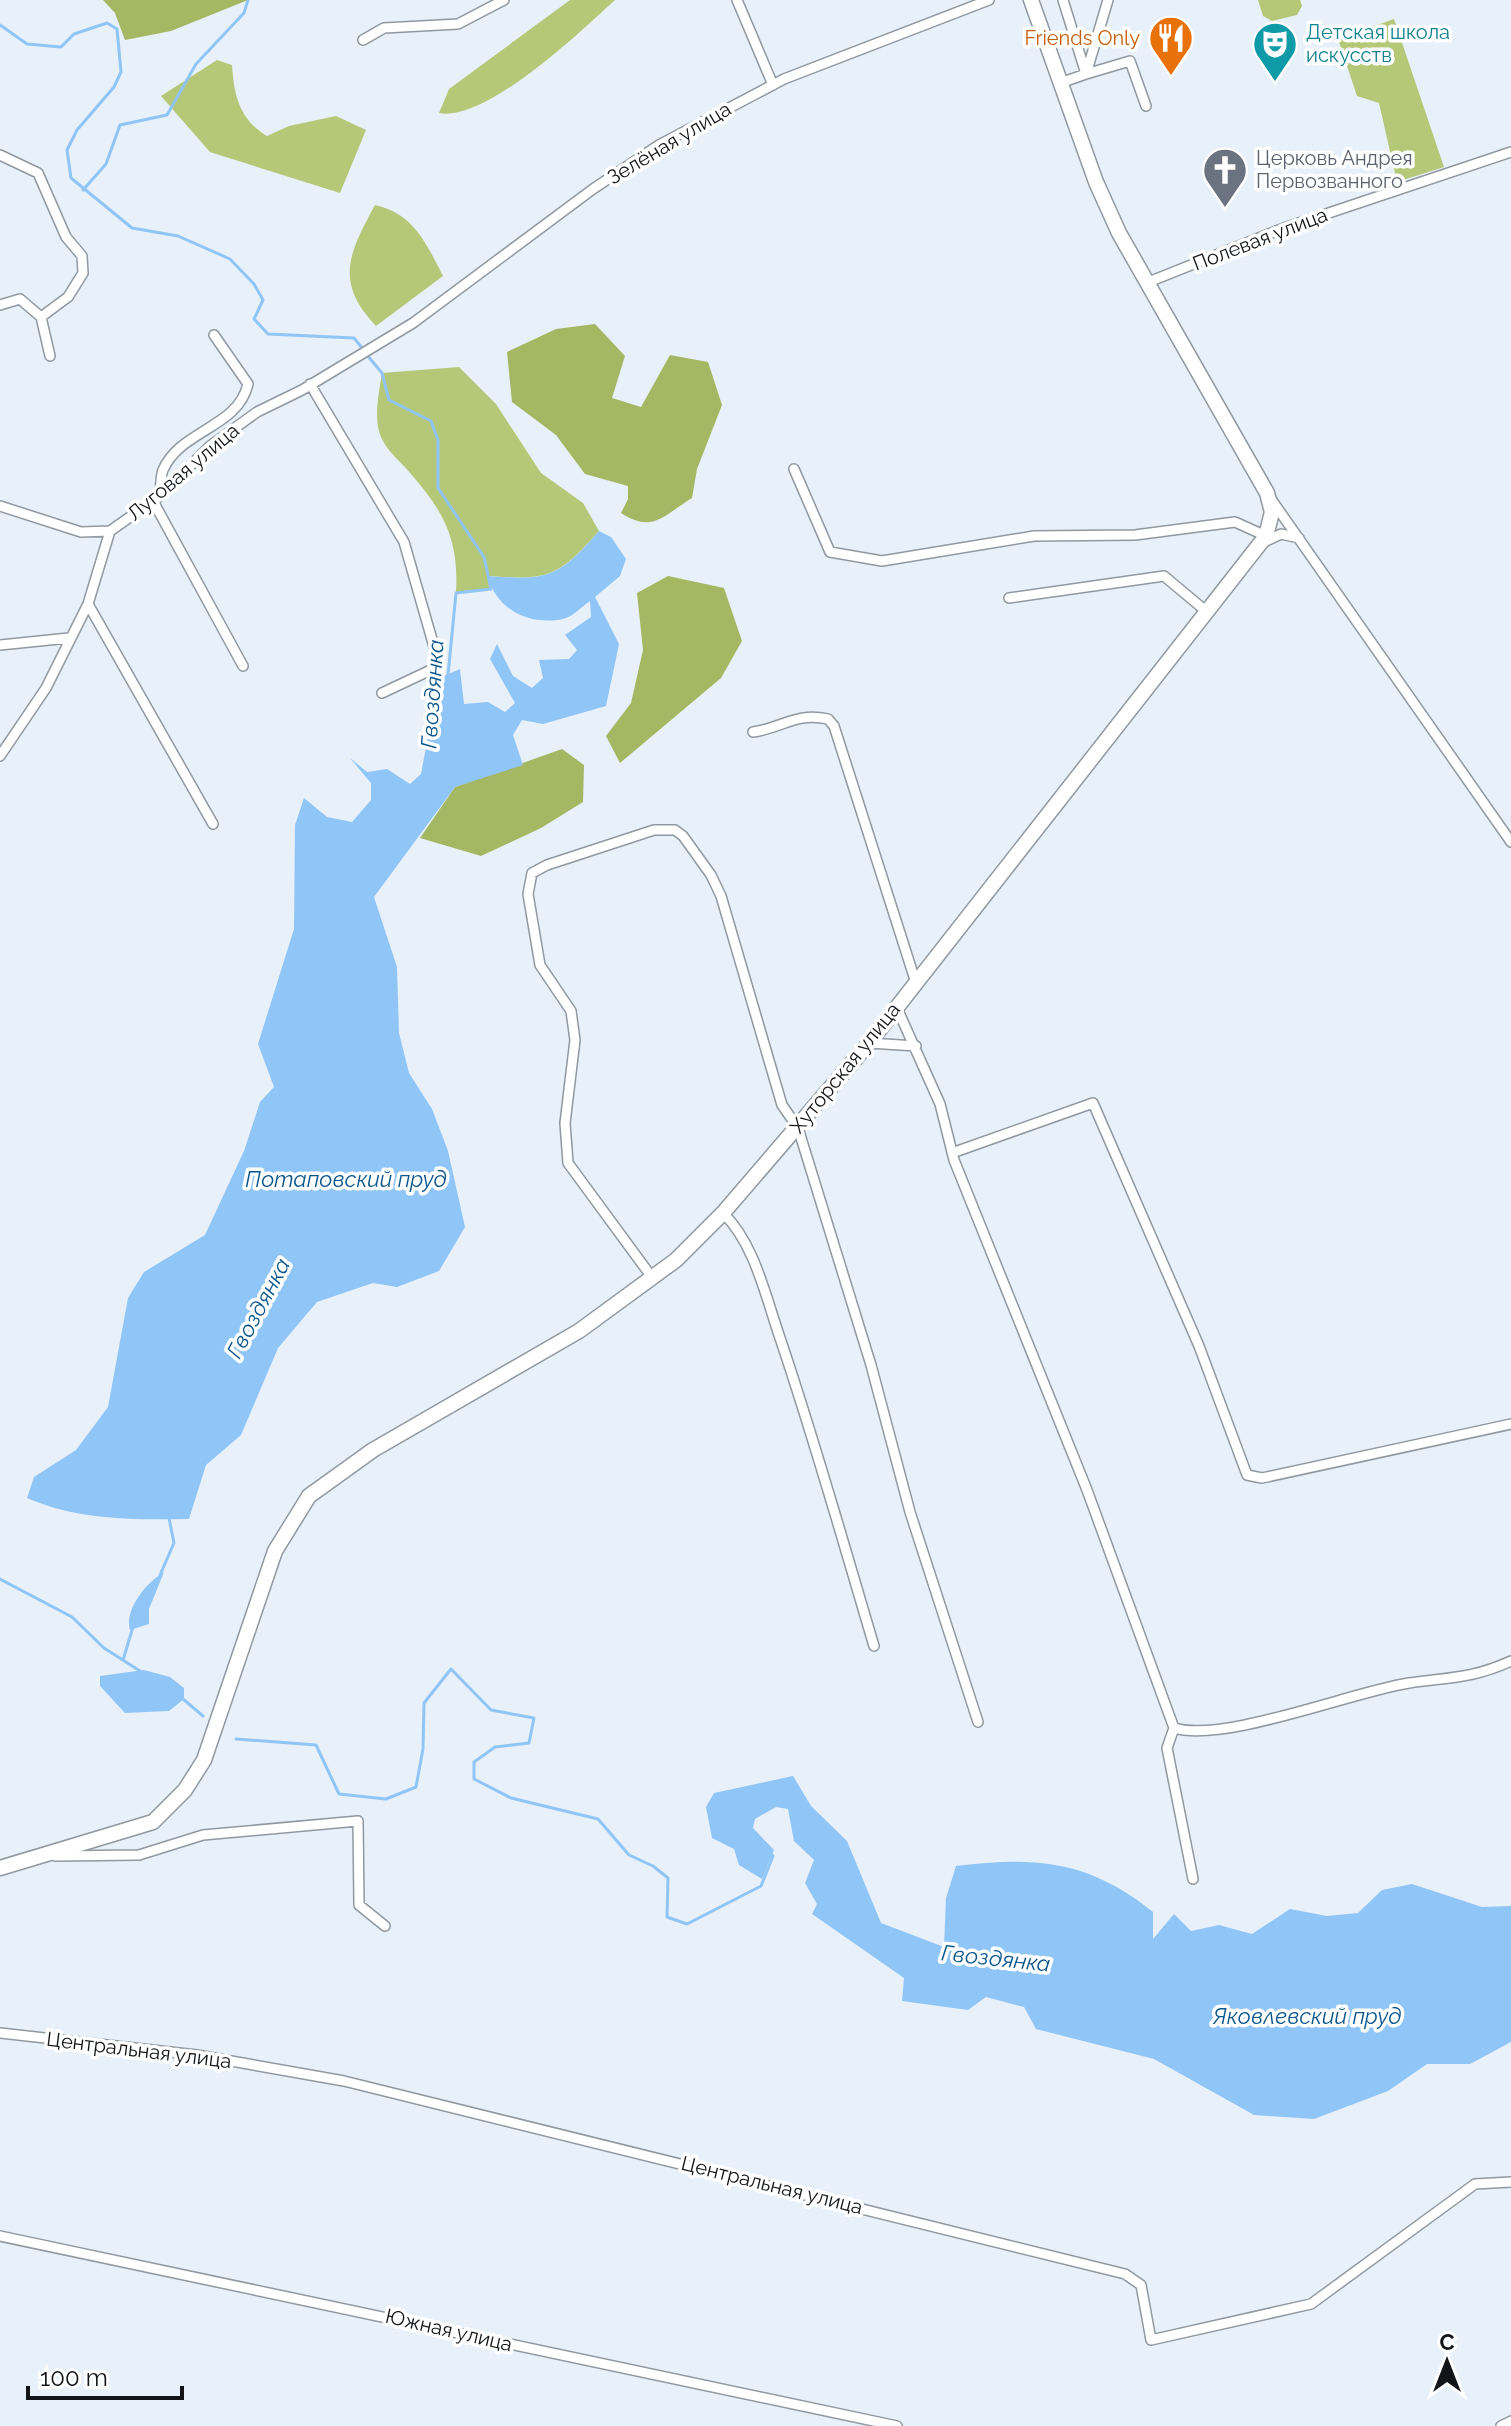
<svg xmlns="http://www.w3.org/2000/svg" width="1511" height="2426" viewBox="0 0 1511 2426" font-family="Raleway,sans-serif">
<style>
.green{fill:#b5c877}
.forest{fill:#a4b762}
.water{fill:#90c5f7}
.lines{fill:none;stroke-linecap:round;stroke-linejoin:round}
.stream{stroke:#90c5f7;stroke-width:3}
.minor-casing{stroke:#9098a0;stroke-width:12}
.secondary-casing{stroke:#9098a0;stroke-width:17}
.minor{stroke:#fff;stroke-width:9}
.secondary{stroke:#fff;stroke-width:14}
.labels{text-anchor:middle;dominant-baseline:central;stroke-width:7;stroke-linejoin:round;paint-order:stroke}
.culture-label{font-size:20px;fill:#0d838f;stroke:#fff;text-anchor:start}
.food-label{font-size:20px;fill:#c56008;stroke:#fff;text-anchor:end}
.street-label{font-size:20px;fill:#121417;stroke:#fff}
.worship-label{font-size:20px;fill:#5b616d;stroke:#fff;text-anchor:start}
.water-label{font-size:22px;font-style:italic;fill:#08568e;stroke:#fff}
</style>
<rect width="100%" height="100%" fill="#e8f0fa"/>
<!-- green -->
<path class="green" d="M 570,0 L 615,0 C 580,32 486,122 439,113 L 449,89 Z
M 1258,0 L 1300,0 L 1302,6 L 1297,15 L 1272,21 L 1263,16 Z
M 1394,19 L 1444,167 L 1397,182 L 1379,103 L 1357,96 L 1338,39 Z
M 217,60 L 232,65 C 234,95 239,119 267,136 L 289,126 L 336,116 L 366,130 L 340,193 L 210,152 L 161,96 Z
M 375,205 C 414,214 426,243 443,276 L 376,326 C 334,282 349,253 375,205 Z
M 459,367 L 496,404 L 541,473 L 583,503 L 599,531 C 559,576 549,581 489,576 L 491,589 L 456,593 C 459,541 445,513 411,474 C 403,464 389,453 383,441 C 372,421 379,394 382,373 Z"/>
<!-- forest -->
<path class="forest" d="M 103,0 L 248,0 L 171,31 L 125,40 L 115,13 Z
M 595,324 L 625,356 L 612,398 L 641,407 L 670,355 L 708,362 L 722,405 L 697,469 L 692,498 C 664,515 653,534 621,513 L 628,499 L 628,486 L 585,474 L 556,435 L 512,402 L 507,352 L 556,329 Z
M 668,576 L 724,588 L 742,641 L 721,678 L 620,763 L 606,736 L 631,703 L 643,650 L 637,593 Z
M 562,749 L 584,765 L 583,802 L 541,828 L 481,856 L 420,838 L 455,787 Z"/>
<!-- water -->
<path class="water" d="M 599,531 L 611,537 L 626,559 L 620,576 L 595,597 L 619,644 L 606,706 L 543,724 L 522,720 L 513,735 L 523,765 L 455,787 L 374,897 L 397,967 L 399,1033 L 409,1073 L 432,1109 L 448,1151 L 465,1227 L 439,1271 L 397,1287 L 373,1283 L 317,1302 L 278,1348 L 241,1435 L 206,1465 L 189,1519 C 133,1520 77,1520 27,1498 L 34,1477 L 76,1450 L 108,1407 L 128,1298 L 144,1272 L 205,1235 L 244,1151 L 260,1102 L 274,1087 L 258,1044 L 294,929 L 295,825 L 304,798 L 327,817 L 352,822 L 371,800 L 371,783 L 350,758 L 367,772 L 387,769 L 410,784 L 421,774 L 439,678 L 460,669 L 464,704 L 488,702 L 505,712 L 515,703 L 490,659 L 497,644 L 513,676 L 532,688 L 543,678 L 539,660 L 569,659 L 577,650 L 565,635 L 591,617 L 590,601 C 582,606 573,617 563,619 C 530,626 496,610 488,576 C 549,581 559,577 599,531 Z
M 164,1572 L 149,1609 L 149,1624 L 130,1630 C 124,1609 147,1582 164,1572 Z
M 144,1670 L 170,1677 L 184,1688 L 184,1699 L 169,1711 L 125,1713 L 100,1686 L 100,1676 Z
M 793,1776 L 811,1806 L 847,1841 L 881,1923 L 944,1947 L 946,1898 L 956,1866 C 1035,1856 1089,1860 1153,1912 L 1153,1939 L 1174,1914 L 1191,1931 L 1219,1925 L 1252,1934 L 1290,1909 L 1327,1916 L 1358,1913 L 1382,1890 L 1412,1884 L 1482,1907 L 1511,1906 L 1511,2042 L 1470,2064 L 1427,2064 L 1388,2091 L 1314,2119 L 1254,2115 L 1154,2059 L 1036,2029 L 1024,2007 L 986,1997 L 968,2010 L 902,2001 L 904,1978 L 812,1914 L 817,1904 L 805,1883 L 814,1860 L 794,1841 L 788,1809 L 776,1807 L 755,1819 L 753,1828 L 774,1850 L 762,1879 L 739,1865 L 734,1849 L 712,1838 L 706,1807 L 714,1793 Z"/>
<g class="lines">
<!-- stream -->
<path class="stream" d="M 0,25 L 27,44 L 61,47 L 74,34 L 107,23 L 117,29 L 121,72 L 114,87 L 77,130 L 67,150 L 71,178 L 132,228 L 178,236 L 230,259 L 254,284 L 263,300 L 254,319 L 268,334 L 354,338 L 363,349
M 83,190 L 106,164 L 120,125 L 167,115 L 196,64 L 244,13 L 248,0
M 367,355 L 382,373 L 389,400 L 431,421 L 438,440 L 438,488 L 484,557 L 491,589 L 456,593 L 448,675
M 160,1575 L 174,1543 L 169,1518
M 0,1579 L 72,1617 L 104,1648 L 140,1671
M 123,1660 L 133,1627
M 183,1699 L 203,1716
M 236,1739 L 316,1745 L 339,1794 L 386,1799 L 416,1787 L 423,1749 L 424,1703 L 451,1669 L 491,1710 L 534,1718 L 529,1743 L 495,1747 L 474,1762 L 474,1779 L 511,1798 L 598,1819 L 629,1855 L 653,1866 L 668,1878 L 667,1917 L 687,1924 L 761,1886 L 773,1856 L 770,1853"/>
<!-- minor casing -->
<g class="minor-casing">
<path id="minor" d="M 737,0 L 773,85
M 363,40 L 384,28 L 458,24 L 504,0
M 1086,74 L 1130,61 L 1146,106
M 1086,74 L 1108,0
M 1060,83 L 1086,74 L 1063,0
M 0,155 L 38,173 L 66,237 L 82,256 L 83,273 L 68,297 L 41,317
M 1146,283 L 1284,228 L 1511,152
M 0,305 L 20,299 L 41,317 L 50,356
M 310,384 L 404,542 L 435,650 L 435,668 L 382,693
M 794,469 L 830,552 L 882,561 L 1034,536 L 1135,535 L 1235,522 L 1266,536
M 160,496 C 161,488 160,477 163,470 C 180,430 238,428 248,384 L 214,335
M 1271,499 L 1511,842
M 153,501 L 243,666
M 0,506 L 81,532 L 110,531
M 1264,542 L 1281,534 L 1299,538
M 1009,598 L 1164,576 L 1207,612
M 88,604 L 213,824
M 0,645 L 69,638
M 753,732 C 783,728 795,712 828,719 L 834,726 L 915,980
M 0,756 L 46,688 L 88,604 L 110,531 L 160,496 L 210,446 L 257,412 L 302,390 L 413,323 L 593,189 L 659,145 L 784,79 L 989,0
M 896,1006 L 940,1104 L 954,1160 L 1087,1490 L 1174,1728 C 1225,1743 1351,1692 1409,1683 C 1450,1677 1471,1679 1511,1661
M 869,1043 L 916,1046
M 952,1153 L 1093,1103 L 1199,1346 L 1247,1475 L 1262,1478 L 1511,1424
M 723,1213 C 754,1243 765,1294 779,1335 C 814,1438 843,1542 874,1646
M 651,1276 L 568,1163 L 565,1123 L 575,1040 L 571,1011 L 540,965 L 528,894 L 532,873 L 547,865 L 654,830 L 675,830 L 683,836 L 711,875 L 721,896 L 782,1105 L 798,1128 L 871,1365 L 910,1512 L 978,1722
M 1174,1728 L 1167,1748 L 1193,1879
M 55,1856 L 139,1855 L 203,1835 L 358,1821 L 359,1905 L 385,1926
M 0,2033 L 197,2055 L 344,2081 L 1125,2274 L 1141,2285 L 1151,2340 L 1311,2304 L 1475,2184 L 1511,2182
M 0,2236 L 897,2426
M 1501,2426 L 1511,2421"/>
</g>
<!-- secondary casing -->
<g class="secondary-casing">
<path id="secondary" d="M 0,1868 L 153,1822 L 185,1790 L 204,1760 L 275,1551 L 309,1496 L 373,1450 L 579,1331 L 676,1260 L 723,1213 L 869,1043 L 1266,536 L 1272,512 L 1267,493 L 1119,233 L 1096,182 L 1031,0"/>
</g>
<!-- minor -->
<use href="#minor" class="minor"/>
<!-- secondary -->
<use href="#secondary" class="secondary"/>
</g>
<!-- icons -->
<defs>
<g id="restaurant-pin" transform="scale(2.3)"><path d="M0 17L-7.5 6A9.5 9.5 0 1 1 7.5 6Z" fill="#e8710a" stroke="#fff"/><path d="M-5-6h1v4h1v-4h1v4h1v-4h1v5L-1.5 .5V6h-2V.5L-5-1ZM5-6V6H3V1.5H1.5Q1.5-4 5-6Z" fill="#fff"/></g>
<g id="theatre-pin" transform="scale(2.3)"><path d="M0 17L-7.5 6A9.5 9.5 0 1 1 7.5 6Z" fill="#0f9aa8" stroke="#fff"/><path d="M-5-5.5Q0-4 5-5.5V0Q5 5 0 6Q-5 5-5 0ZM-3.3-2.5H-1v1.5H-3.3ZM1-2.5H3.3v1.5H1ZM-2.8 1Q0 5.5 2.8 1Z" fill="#fff"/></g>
<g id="church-pin" transform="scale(2.3)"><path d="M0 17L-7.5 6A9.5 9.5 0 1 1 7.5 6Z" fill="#6b7280" stroke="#fff"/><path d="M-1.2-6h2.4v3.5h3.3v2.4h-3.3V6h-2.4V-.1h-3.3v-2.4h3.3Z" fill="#fff"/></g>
</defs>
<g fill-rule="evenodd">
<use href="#restaurant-pin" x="1171" y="38"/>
<use href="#theatre-pin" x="1275" y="44"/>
<use href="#church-pin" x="1225" y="170"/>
</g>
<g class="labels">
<!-- culture labels -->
<g class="culture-label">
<text x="1306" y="32">Детская школа<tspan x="1306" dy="23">искусств</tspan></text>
</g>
<!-- food labels -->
<g class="food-label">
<text x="1140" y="38">Friends Only</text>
</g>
<!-- street labels -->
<g class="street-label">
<text transform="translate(669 143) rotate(-31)">Зелёная улица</text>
<text transform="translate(1260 239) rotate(-21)">Полевая улица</text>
<text transform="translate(183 472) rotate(-40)">Луговая улица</text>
<text transform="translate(845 1068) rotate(-51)">Хуторская улица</text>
<text transform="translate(139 2050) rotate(7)">Центральная улица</text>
<text transform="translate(772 2185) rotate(14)">Центральная улица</text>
<text transform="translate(449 2330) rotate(13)">Южная улица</text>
</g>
<!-- worship labels -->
<g class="worship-label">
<text x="1256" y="158">Церковь Андрея<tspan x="1256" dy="23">Первозванного</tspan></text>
</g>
<!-- water labels -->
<g class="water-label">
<text transform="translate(432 694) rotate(-86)">Гвоздянка</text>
<text x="346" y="1179">Потаповский пруд</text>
<text transform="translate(258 1308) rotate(-62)">Гвоздянка</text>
<text transform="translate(996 1958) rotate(6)">Гвоздянка</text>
<text x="1307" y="2016">Яковлевский пруд</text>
</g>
</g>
<!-- north arrow -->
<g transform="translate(1447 2362)" stroke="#ffffff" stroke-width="6" paint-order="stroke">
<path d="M0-6L14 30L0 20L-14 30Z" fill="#121417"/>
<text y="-12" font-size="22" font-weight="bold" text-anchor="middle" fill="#121417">С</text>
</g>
<!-- scale -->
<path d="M28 2386v12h154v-12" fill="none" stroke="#121417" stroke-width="4"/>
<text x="40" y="2386" font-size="24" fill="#121417" stroke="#ffffff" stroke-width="6" paint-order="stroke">100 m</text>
</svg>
